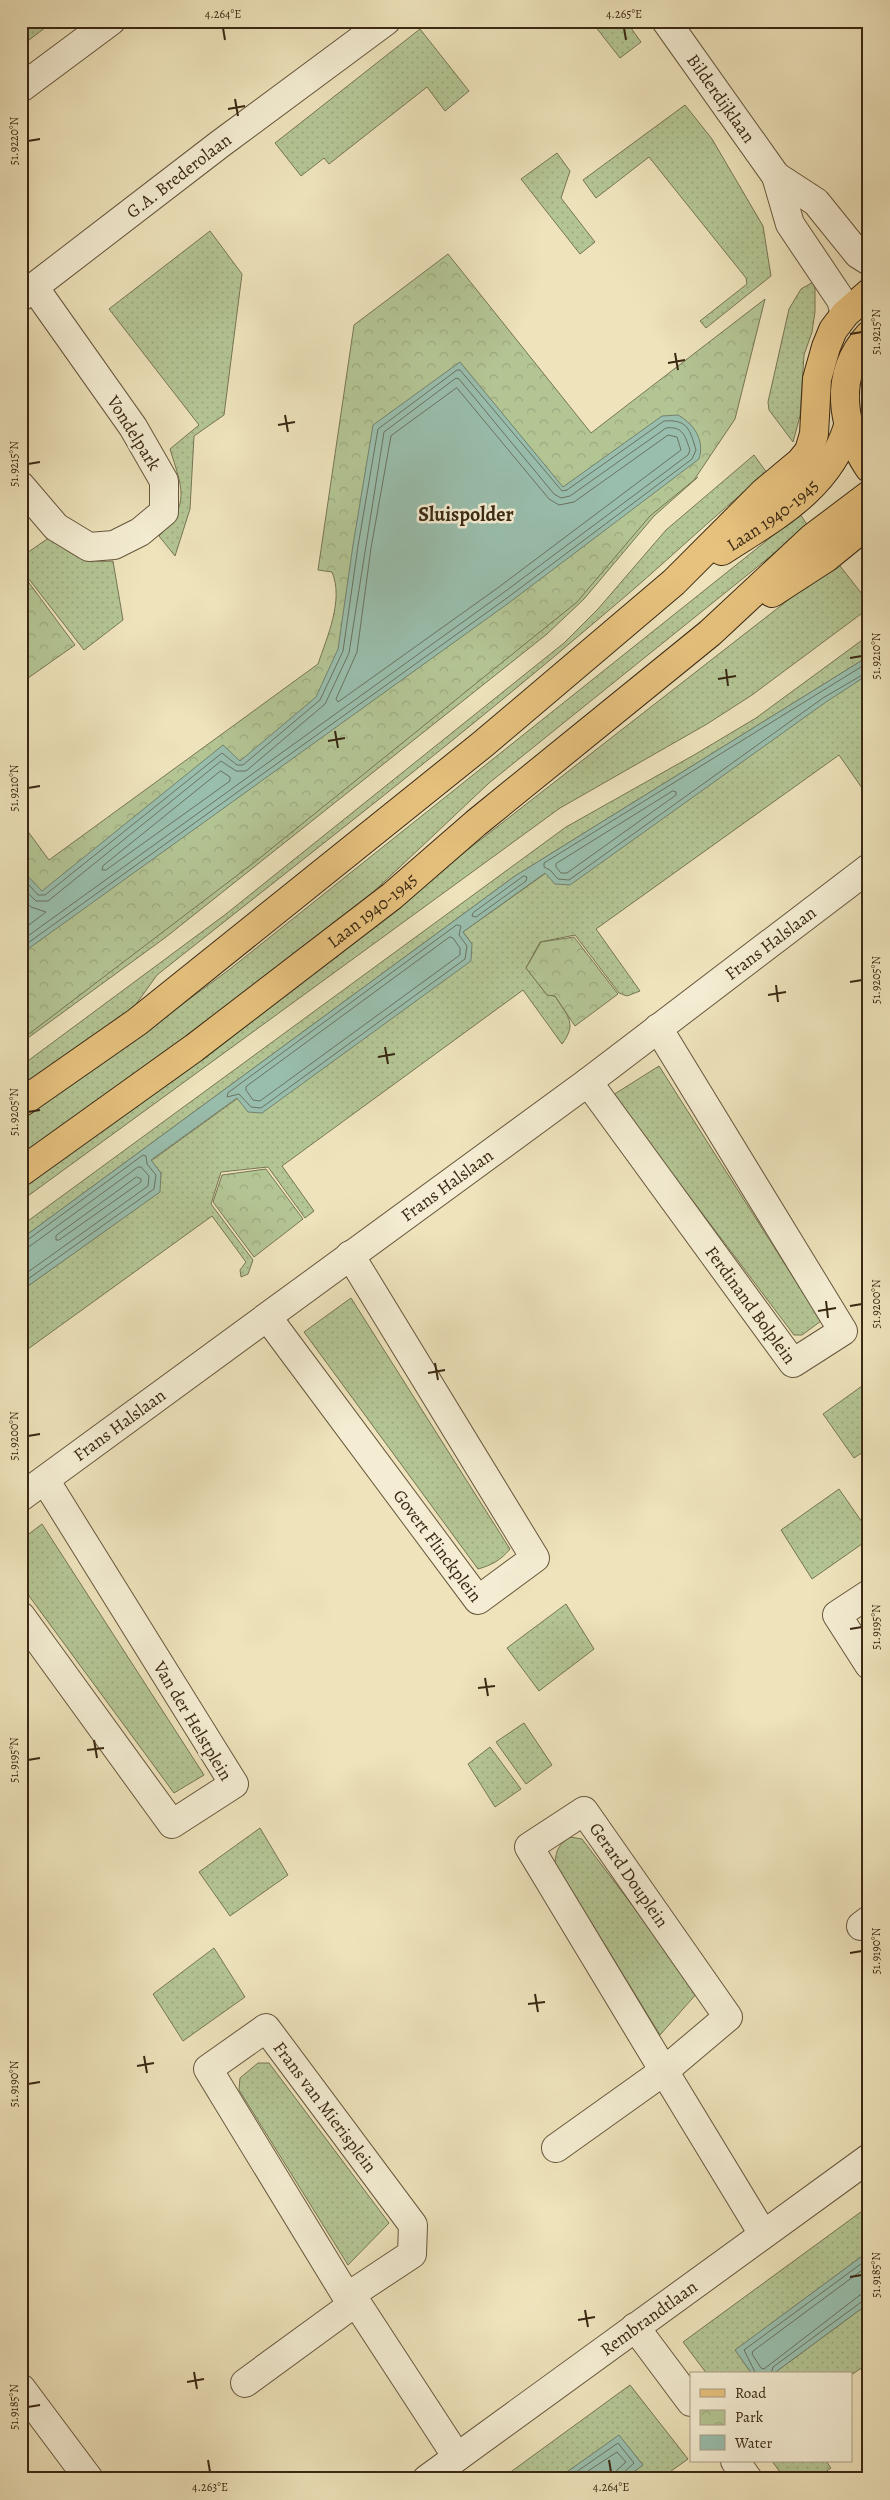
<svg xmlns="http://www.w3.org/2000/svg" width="890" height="2500" viewBox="0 0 890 2500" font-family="Alegreya,serif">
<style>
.grass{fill:url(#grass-dots);stroke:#777654}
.park{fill:url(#park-crowns);stroke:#777654}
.water{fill:#99bead;stroke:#73826f}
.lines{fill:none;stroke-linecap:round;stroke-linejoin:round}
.shore{stroke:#6a7360;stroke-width:1}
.minor-casing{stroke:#67573d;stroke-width:30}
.major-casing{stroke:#3a2813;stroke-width:30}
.minor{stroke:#f4edd3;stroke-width:28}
.major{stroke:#e7c27e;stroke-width:28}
.ticks{fill:none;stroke:#3a2813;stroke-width:2}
.labels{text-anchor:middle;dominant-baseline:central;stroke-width:5;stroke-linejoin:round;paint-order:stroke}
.street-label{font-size:18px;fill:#3a2813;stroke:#f4edd3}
.quarter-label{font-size:20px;font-weight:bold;fill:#3a2813;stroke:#f4edd3}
.neatline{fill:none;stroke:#3a2813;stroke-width:2}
.ticks-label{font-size:12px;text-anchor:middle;fill:#3a2813}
</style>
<defs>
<pattern id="grass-dots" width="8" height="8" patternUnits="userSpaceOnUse" patternTransform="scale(1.25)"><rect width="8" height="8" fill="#b4c594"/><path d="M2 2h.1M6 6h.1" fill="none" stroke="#9ca97f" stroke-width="1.8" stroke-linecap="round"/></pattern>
<pattern id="park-crowns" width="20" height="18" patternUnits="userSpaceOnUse" patternTransform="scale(1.25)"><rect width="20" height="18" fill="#b4c594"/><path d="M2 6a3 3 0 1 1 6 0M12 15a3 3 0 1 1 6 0" fill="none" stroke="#9ca97f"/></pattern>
</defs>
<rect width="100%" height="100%" fill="#eee3bb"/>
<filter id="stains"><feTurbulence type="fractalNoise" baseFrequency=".004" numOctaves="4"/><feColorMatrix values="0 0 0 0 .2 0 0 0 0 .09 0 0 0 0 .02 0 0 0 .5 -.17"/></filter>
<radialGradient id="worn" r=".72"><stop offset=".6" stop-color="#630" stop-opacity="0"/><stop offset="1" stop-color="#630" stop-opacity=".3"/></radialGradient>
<!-- grass -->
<path class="grass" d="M 21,21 L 54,21 L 21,46 Z
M 591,21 L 626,21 L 641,42 L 620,58 Z
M 420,29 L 469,91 L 445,111 L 427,87 L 329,164 L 324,158 L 301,176 L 275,143 Z
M 685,105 L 712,139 L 763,226 L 771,276 L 706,328 L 700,321 L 747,284 L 746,278 L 649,157 L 596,198 L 583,180 Z
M 557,153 L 570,171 L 561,198 L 595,242 L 580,254 L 521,179 Z
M 210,231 L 242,274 L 224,415 L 194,436 L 190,509 L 175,556 L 159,536 C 191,504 182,488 170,449 L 199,425 L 109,309 Z
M 815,281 L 815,312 L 812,332 L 804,355 L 800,416 L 793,442 L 769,410 L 768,402 L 789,309 L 801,289 Z
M 754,455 L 767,473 C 712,517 662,566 608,611 C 461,737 308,855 157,975 L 129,1014 L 21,1090 L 21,1066 L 226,914 L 564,643 L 598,609 L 666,530 Z
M 698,477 L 654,516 L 584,599 L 547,634 L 166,937 L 21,1043 L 21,1008 L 630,526 Z
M 800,514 L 808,526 L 489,783 L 349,915 L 21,1159 L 21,1117 L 104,1062 L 230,969 Z
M 50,537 C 72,556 83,563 113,561 L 123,620 L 84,650 L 21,569 L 21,557 Z
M 837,562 L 869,603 L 869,608 L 752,695 L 707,724 L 560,808 L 21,1201 L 21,1187 L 321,964 Z
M 869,635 L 869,656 L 515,876 L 21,1239 L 21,1226 L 566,827 L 694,755 L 756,718 Z
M 869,674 L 869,735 L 863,740 L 869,749 L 869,798 L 839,755 L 596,929 L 640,991 L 627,996 L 619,993 L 575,935 L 540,942 L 526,968 L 547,995 L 555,996 C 567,1016 578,1023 562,1044 L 523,990 L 282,1166 L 314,1211 L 305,1218 L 268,1167 L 221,1172 L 211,1204 L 253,1260 L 248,1274 L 241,1277 L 240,1270 L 246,1262 L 212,1216 L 21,1354 L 21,1291 L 159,1192 L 161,1173 L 151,1161 L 238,1098 L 472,944 L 463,932 L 546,873 Z
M 659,1066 L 821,1321 L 802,1335 L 794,1335 L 613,1095 Z
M 351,1298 L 510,1549 C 501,1560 492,1565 478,1569 L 304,1332 Z
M 869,1381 L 869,1448 L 854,1458 L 823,1414 Z
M 839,1489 L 869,1532 L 869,1539 L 812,1579 L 781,1530 Z
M 42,1524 L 204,1775 L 174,1793 L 21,1585 L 21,1540 Z
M 566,1604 L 594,1649 L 539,1691 L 507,1648 Z
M 524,1723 L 552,1765 L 526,1784 L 496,1742 Z
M 490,1747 L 521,1789 L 495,1807 L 468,1764 Z
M 260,1828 L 288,1875 L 230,1916 L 199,1872 Z
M 570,1837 L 582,1839 L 698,1992 L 660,2035 L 555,1863 C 556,1850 559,1844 570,1837 Z
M 214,1948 L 245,1997 L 183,2041 L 153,1994 Z
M 258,2063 L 269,2063 L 389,2223 L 348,2265 L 239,2090 L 240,2078 Z
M 869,2206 L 869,2251 L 736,2350 L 752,2374 L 707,2374 L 683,2342 Z
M 869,2303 L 869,2363 L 851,2375 L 773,2374 Z
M 630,2385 L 688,2459 L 660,2479 L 624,2479 L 643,2465 L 619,2436 L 557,2479 L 501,2479 Z
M 772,2461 L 826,2461 L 831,2468 L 815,2479 L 785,2479 Z"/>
<!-- park -->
<path class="park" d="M 448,254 L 591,433 L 765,299 L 735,419 L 694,480 L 650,516 L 577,602 L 256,861 L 21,1040 L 21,822 L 49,860 L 318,664 C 327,637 344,600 332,572 L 318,570 L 354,325 Z
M 21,572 L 75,645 L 21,683 Z
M 574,937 L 618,994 L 575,1026 L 555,996 L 547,995 L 526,968 L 541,942 Z
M 266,1169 L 303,1219 L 254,1257 L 213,1202 L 222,1175 Z"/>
<!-- water -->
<path class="water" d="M 460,362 L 563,487 L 662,416 L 678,415 C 694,424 705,440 699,459 L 510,602 L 21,954 L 21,869 L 42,891 L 223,745 L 240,761 L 316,697 L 338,649 L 353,545 L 373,425 Z
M 869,656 L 869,674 L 826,702 L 570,885 L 555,884 L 545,873 L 463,932 L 472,944 L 471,961 L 262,1113 L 248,1112 L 237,1098 L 151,1160 L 161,1173 L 160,1192 L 21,1291 L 21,1239 L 515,876 Z
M 869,2251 L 869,2303 L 773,2374 L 752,2374 L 735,2350 Z
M 619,2435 L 643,2465 L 624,2479 L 557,2479 Z"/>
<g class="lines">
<!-- shore -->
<path class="shore" d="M 457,388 L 549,499 L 559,505 L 574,502 L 668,435 L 677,437 L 681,450 L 499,587 L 338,702 L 336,699 L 357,652 L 371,548 L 391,436 Z
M 869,662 L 544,863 L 544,867 L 550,870 L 558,879 L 569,880 L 823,698 L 869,671
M 221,771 L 230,777 L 230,781 L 106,870 L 102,870 L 103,866 Z
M 673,791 L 676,792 L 676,795 L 567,873 L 561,873 L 556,867 L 556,864 Z
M 21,876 L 38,895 L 45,895 L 222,753 L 237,765 L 243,765 L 320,700 L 343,651 L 358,546 L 378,429 L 457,370 L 460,370 L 562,491 L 567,490 L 664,421 C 688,419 690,430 696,450 L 692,459 L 507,598 L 21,948
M 524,876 L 527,877 L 526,881 L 476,917 L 472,916 L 473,913 Z
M 21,886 L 36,901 L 48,901 L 221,761 L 236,771 L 246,771 L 325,704 L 349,653 L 384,432 L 456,378 L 459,379 L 554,494 L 561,498 L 570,496 L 666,428 C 683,426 685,436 690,450 L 688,455 L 503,593 L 21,941
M 21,897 L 31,907 L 46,912 L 21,931
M 457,925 L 461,926 L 459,935 L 467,946 L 465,959 L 261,1108 L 251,1107 L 239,1094 L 227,1097 L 228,1093 Z
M 450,937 L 453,938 L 460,948 L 460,955 L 260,1101 L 253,1100 L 246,1090 L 246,1087 Z
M 137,1177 L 141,1179 L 141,1182 L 59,1240 L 56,1240 L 56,1236 Z
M 21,1242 L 26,1241 L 143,1155 L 146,1156 L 147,1164 L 156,1175 L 154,1189 L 21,1284
M 21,1249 L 30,1246 L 138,1167 L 141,1167 L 149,1176 L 148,1186 L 21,1277
M 869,2265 L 753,2351 L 752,2354 L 761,2368 L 764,2369 L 860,2295 L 869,2293
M 756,2374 L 744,2350 L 869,2258
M 771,2374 L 773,2367 L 864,2300 L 869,2299
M 566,2479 L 618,2443 L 634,2463 L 623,2473 L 621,2479
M 576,2479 L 617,2452 L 626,2462 L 617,2470 L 615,2479"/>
<!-- minor casing -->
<g class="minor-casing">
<g id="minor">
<path id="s1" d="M 666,21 L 776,176 L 790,224 L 841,300 L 845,314"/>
<path d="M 21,88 L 111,21"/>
<path d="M 776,176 L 816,202 L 858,254 L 869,261"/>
<path id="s2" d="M 21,297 L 220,144 L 386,21"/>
<path d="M 21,486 L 56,527 L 89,547 L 114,545 L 140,532 L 164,512 L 164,481 L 133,427 L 34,287"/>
<path id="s3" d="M 588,1082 L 793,1363 L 843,1331 L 658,1028"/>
<path id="s4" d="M 268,1318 L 478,1600 L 535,1558 L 350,1255"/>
<path id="s5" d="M 21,1497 L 588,1082 L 869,868"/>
<path d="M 869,1594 L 837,1615 L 869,1665"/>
<path d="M 21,1616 L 172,1824 L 234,1784 L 45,1480"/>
<path d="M 584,1811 L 728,2017 L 664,2071 L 529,1847 Z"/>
<path d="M 861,1926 L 869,1920"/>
<path d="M 556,2148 L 664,2071 L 763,2234"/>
<path d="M 347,2297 L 412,2254 L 413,2225 L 266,2028 L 208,2069 L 347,2297 L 356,2302 L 457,2457"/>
<path d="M 635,2327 L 691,2402"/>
<path d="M 245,2383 L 356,2302"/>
<path d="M 21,2388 L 89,2479"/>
<path d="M 735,2461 L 748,2479"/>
<path id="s6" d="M 427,2479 L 869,2158"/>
</g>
</g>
<!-- major casing -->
<g class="major-casing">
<g id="major">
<path d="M 869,335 C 833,375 841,426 869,468"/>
<path id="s7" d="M 722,551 C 774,517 829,489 848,426"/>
<path d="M 772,593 L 826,558 L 869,523"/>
<path d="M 21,1103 L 137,1022 L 483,744 L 674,582 L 764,492 L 800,462 L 809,451 L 814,434 L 817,379 L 826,347 L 833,330 L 845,314 L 869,293"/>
<path id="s8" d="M 21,1172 L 194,1048 L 392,896 L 476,823 L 710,633 L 812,538 L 869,495"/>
</g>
</g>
<!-- minor -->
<use href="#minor" class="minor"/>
<!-- major -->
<use href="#major" class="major"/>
</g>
<!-- ticks -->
<path class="ticks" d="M 223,28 L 225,40M 624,28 L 626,40M 235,99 L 238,116M 228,109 L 245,106M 28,141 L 40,139M 850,334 L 862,332M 675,353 L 678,370M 668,363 L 685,360M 285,415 L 288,432M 278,425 L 295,422M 28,464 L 40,462M 850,658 L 862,656M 726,669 L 728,686M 718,679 L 736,676M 335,731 L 338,748M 328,741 L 345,738M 28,788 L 40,786M 850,982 L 862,980M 776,985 L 778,1002M 768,995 L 786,992M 385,1047 L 388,1064M 378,1057 L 395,1054M 28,1112 L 40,1110M 826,1301 L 828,1318M 850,1306 L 862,1304M 818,1311 L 836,1308M 435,1363 L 438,1380M 428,1373 L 445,1370M 28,1436 L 40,1434M 850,1629 L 862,1627M 485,1678 L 488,1696M 478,1688 L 495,1686M 94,1740 L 97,1758M 87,1750 L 104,1748M 28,1760 L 40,1758M 850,1953 L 862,1951M 535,1994 L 538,2012M 528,2004 L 545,2002M 144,2056 L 147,2073M 137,2066 L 154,2063M 28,2084 L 40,2082M 850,2277 L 862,2275M 585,2310 L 588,2327M 578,2320 L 595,2317M 194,2372 L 197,2389M 187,2382 L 204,2379M 28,2407 L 40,2405M 208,2460 L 210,2472M 609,2460 L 611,2472"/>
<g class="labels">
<!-- street labels -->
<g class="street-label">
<text stroke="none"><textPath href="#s1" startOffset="95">Bilderdijklaan</textPath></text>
<text stroke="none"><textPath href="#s2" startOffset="199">G.A. Brederolaan</textPath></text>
<text transform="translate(134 433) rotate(58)">Vondelpark</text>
<text stroke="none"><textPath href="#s7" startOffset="62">Laan 1940-1945</textPath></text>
<text stroke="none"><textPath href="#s8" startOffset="438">Laan 1940-1945</textPath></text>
<text stroke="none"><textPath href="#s5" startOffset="932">Frans Halslaan</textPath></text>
<text stroke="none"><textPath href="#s5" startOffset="528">Frans Halslaan</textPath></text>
<text stroke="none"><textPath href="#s3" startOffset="276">Ferdinand Bolplein</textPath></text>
<text stroke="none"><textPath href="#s5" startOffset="122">Frans Halslaan</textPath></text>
<text stroke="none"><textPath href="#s4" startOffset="284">Govert Flinckplein</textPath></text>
<text transform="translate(193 1721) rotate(59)">Van der Helstplein</text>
<text transform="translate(629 1875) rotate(55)">Gerard Douplein</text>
<text transform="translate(325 2107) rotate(53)">Frans van Mierisplein</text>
<text stroke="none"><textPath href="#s6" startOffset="274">Rembrandtlaan</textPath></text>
</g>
<!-- quarter labels -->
<g class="quarter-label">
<text x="466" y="514">Sluispolder</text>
</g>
</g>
<!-- margin -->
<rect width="890" height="2500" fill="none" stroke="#eee3bb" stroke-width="55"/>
<!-- legend -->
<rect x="690" y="2372" width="162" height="90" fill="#f4edd3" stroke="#aa9e86"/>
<rect x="700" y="2389" width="25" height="8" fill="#e7c27e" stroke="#aa9e86"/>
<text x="735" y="2398" font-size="15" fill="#3a2813">Road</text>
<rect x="700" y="2410" width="25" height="15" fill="url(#park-crowns)" stroke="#aa9e86"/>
<text x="735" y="2422" font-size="15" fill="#3a2813">Park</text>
<rect x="700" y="2435" width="25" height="15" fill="#99bead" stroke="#aa9e86"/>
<text x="735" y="2448" font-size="15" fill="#3a2813">Water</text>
<rect x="28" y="28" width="834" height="2444" class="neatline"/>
<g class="ticks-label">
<text x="223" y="18">4.264°E</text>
<text x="624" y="18">4.265°E</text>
<text transform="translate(14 141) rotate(-90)" y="4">51.9220°N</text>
<text transform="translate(876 332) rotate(-90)" y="4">51.9215°N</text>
<text transform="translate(14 464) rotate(-90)" y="4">51.9215°N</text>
<text transform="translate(876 656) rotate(-90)" y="4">51.9210°N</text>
<text transform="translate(14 788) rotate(-90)" y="4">51.9210°N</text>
<text transform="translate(876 980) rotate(-90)" y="4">51.9205°N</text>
<text transform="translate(14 1112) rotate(-90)" y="4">51.9205°N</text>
<text transform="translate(876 1304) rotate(-90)" y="4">51.9200°N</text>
<text transform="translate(14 1436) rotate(-90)" y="4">51.9200°N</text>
<text transform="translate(876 1627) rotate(-90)" y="4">51.9195°N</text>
<text transform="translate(14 1760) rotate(-90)" y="4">51.9195°N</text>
<text transform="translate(876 1951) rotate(-90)" y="4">51.9190°N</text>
<text transform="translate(14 2084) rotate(-90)" y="4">51.9190°N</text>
<text transform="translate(876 2275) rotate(-90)" y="4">51.9185°N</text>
<text transform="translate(14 2407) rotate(-90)" y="4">51.9185°N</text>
<text x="210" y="2491">4.263°E</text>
<text x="611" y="2491">4.264°E</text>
</g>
<rect width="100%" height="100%" filter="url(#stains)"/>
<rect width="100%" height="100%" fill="url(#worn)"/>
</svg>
